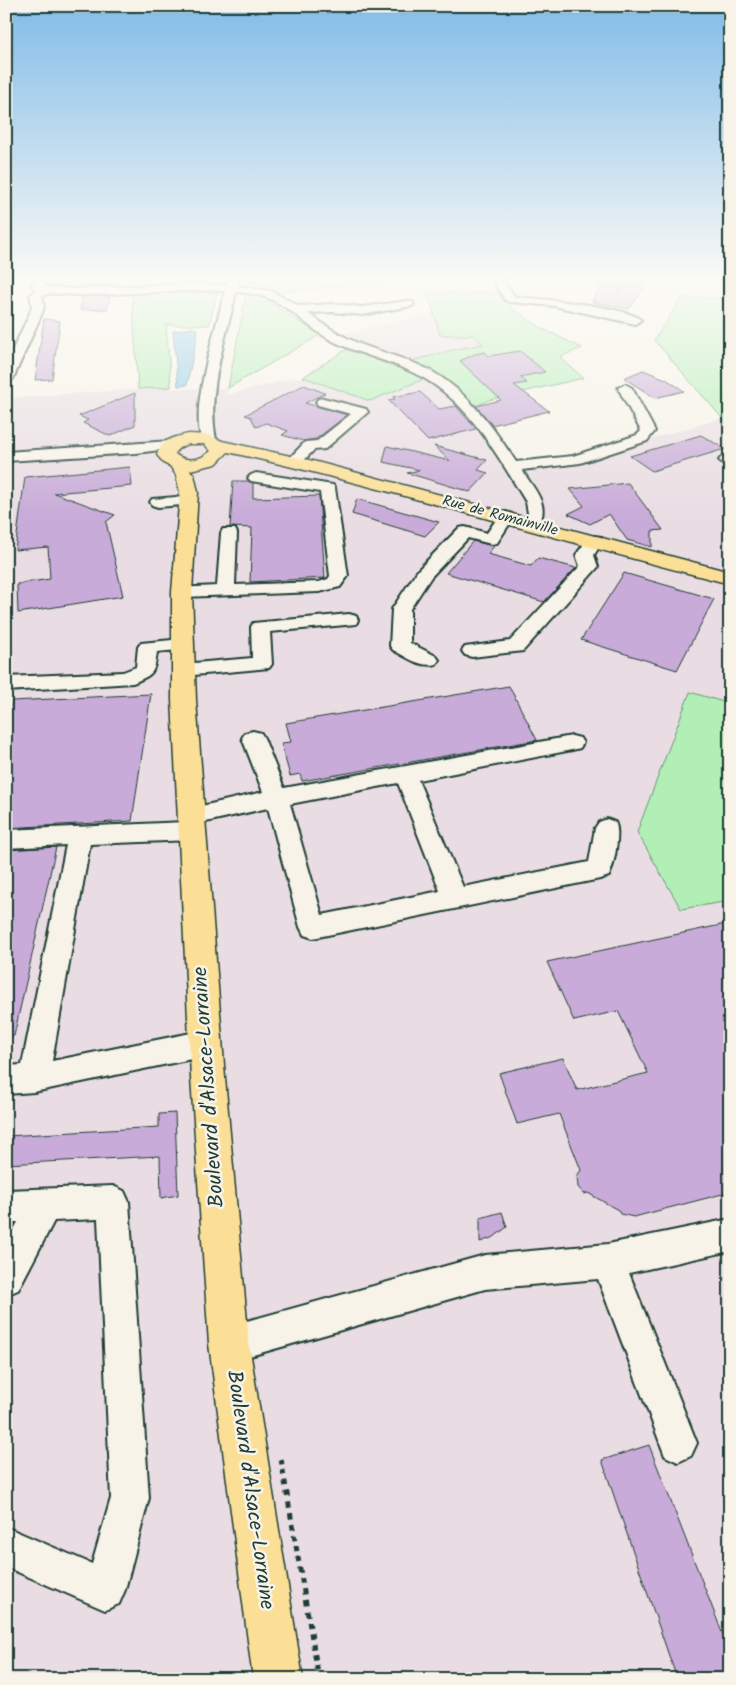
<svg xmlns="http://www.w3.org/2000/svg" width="736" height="1685" viewBox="0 0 736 1685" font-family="Kalam,sans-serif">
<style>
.built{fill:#e9dde3}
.green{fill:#b2efb6;stroke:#689675}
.water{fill:#89c8e9;stroke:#5f90a1}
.building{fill:#c8abd8;stroke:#1f3d34}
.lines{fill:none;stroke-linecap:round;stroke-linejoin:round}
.minor-casing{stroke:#1f3d34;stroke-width:4}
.major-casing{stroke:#1f3d34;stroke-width:3}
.path-far1{stroke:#1f3d34;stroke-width:2;stroke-dasharray:2 2;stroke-linecap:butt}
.path{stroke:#1f3d34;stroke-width:5;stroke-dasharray:5.5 5.5;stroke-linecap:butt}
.minor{fill:#f7f3e8;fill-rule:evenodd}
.major{fill:#fbdf96;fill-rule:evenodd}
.labels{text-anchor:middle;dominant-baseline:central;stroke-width:5;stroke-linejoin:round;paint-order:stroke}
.far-street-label{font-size:15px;fill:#1f3d34;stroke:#f7f3e8}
.near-street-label{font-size:21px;fill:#1f3d34;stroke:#f7f3e8}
</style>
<rect width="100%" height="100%" fill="#f7f3e8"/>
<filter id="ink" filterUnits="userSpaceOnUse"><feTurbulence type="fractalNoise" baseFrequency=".02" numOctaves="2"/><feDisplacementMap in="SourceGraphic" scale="10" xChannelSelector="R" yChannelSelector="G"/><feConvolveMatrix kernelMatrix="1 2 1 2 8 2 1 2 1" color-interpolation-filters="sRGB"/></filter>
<g filter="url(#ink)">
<!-- built -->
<path class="built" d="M 434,313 L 440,335 L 473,335 L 484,344 L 453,350 L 412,361 L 365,345 L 342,334 Z
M 303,377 L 370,401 L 426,378 L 453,400 L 508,471 L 577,463 L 658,437 L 723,418 L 730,427 L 730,1679 L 6,1679 L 6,398 L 171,387 L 172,389 L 228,388 L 227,395 L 294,378 Z"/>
<!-- green -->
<path class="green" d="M 251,281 L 390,281 L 281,292 L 250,286 Z
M 211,291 L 217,293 L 209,325 L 166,325 L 171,387 L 138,389 L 132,292 Z
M 501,292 L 510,307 L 543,329 L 582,348 L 560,357 L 583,378 L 489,400 L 476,406 L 434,372 L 412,361 L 453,350 L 483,344 L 473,335 L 440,335 L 428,293 Z
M 246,295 L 261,297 L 320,335 L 228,388 Z
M 682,298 L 730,298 L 730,427 L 654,340 Z
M 347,349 L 426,378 L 370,401 L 303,377 Z
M 690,692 L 730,704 L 730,901 L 681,909 L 637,832 Z"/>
<!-- water -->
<path class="water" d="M 193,328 L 198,330 L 187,385 L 178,386 L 173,331 Z"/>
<!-- building -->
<path class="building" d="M 85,281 L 113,281 L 112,285 L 84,286 Z
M 603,281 L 650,281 L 629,309 L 592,302 Z
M 110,296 L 107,309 L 80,310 L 82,297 Z
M 44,319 L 60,321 L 52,379 L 35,380 Z
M 520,351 L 545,372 L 520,377 L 527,383 L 514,385 L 549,411 L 492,425 L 476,406 L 501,400 L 460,361 L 475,354 L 485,352 L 489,356 Z
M 643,370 L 666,379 L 684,391 L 655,398 L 624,378 Z
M 304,385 L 325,393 L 305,403 L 347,415 L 316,439 L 303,441 L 282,435 L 288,431 L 266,423 L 256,427 L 251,417 L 245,415 Z
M 420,392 L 439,409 L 456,406 L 476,429 L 428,441 L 388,400 L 395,399 L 393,397 Z
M 135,393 L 135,425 L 110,436 L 83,423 L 88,420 L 79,416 Z
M 701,435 L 725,449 L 652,471 L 630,456 Z
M 387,446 L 450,461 L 434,446 L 487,460 L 478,470 L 488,473 L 470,492 L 407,473 L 420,470 L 383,462 Z
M 130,467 L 132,486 L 54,493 L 115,515 L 106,522 L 123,596 L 18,613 L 17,584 L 50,579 L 48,547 L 15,550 L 25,477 Z
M 233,481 L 248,481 L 253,483 L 253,498 L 319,496 L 325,578 L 250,582 L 252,528 L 230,527 Z
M 628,483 L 663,530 L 652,531 L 652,547 L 627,540 L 609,514 L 590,524 L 568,514 L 584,506 L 570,489 Z
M 357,499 L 439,522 L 425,536 L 352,514 Z
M 473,541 L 494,546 L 488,554 L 531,566 L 538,558 L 576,568 L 544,602 L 446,573 Z
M 624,573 L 714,599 L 677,670 L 581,640 Z
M 509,686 L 537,740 L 302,781 L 300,774 L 290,776 L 281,743 L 291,742 L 286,723 Z
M 151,694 L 132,821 L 6,828 L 6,720 L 12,701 Z
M 56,847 L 14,1036 L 6,1035 L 6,850 Z
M 730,923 L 730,1192 L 634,1217 L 620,1214 L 618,1210 L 588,1193 L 584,1194 L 578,1187 L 577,1176 L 581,1170 L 559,1114 L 517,1124 L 499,1073 L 563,1058 L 577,1090 L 648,1073 L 618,1011 L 574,1021 L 547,962 Z
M 175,1113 L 178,1195 L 161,1198 L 160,1156 L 6,1164 L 6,1136 L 159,1127 L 159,1114 Z
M 502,1212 L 507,1227 L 494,1237 L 480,1242 L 480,1218 Z
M 649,1445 L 730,1653 L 730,1679 L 677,1679 L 615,1499 L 602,1460 Z"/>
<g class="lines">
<!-- minor casing -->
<g class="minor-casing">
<path id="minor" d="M 34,281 L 45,281 L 44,286 C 67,290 91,288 114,287 C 152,285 189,283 227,285 L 227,281 L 238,281 L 238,286 L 271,291 L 299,306 L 333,304 L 362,307 L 408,301 L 412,302 L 414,304 L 412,306 L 362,315 L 333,312 L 308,313 C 324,325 341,336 360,344 C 383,353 409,359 431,371 C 468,392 493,427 516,462 L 573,456 L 637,435 L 641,431 L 618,388 L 625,384 L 632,388 L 655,431 L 647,441 L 580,463 L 522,470 C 534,490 552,505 537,528 L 525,528 L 523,524 L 528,513 L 526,502 C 498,456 469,402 420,376 C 391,360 358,355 329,339 C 306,326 288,304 262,296 C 254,293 245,293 236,292 C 226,340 206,390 216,440 L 214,443 L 204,443 C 186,416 218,323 225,291 C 175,289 125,295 76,295 C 66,295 50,291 42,296 L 44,306 L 42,313 L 13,379 L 6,383 L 6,364 L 30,313 L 32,306 L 30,295 L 35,290 L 32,285 Z
M 493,281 L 504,281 L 515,297 C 537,298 629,307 641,320 L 635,324 L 554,306 L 509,302 L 505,300 Z
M 323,398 L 366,409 L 368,412 L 325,449 L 314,450 L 299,465 L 289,465 L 286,462 L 305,442 L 317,441 L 351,414 L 318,405 L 316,402 L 318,399 Z
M 171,441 L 176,442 L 178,445 L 176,448 L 136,453 L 6,461 L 6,452 Z
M 727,455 L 730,456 L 730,466 L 725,465 L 719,460 L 722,457 Z
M 256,473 L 333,485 L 335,488 L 348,576 L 340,587 L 319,592 L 182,597 L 176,596 L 173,592 L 176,588 L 217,586 L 221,533 L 223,529 L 235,529 L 237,533 L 235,585 L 319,582 L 328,579 L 330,576 L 320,492 L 251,481 L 248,478 L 251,475 Z
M 188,496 L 194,498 L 196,501 L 194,504 L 158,507 L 152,505 L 150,502 L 152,499 Z
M 506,512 L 512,514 L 514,517 L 497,543 L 491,544 L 468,538 L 431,577 L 410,609 L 410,643 L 436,656 L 439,660 L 436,664 C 421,668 406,657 393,650 L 390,646 L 392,609 L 418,570 L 459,528 L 465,527 L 487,533 L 500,514 Z
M 595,536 L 601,537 L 603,541 L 594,555 L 598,567 L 523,651 L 472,657 L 465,655 L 462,651 L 465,647 L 510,641 L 580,566 L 576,555 L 589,537 Z
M 349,614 L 356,616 L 358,620 L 356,624 L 270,632 L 272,664 L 269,668 L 183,676 L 176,674 L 173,670 L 176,666 L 183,664 L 252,658 L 251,627 L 253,623 Z
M 182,639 L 189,641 L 192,645 L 189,649 L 157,652 C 154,675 153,674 133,683 L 6,691 L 6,677 L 123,672 L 136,667 L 138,647 L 141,643 Z
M 253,731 L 261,733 L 264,738 L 284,788 L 572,736 L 580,738 L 583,743 L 580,748 L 572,750 L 418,780 L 463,887 L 589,862 L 595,828 L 599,822 L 607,819 L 615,822 C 621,832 614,865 609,876 L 600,879 L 313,938 L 304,935 L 300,927 L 268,808 L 197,824 L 200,825 L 204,831 L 200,837 L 192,840 L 90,844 L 52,1061 L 206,1030 L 216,1034 L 220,1043 L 216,1052 L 206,1056 L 34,1092 L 6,1094 L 6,1066 L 22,1065 L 66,845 L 6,848 L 6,830 L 185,822 L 180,816 L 184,810 L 263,792 L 242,738 L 245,733 ZM 398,783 L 440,891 L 322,915 L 290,804 Z
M 113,1186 L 124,1191 L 129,1202 L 149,1498 L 125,1590 L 119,1604 L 105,1610 L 6,1567 L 6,1527 L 92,1564 L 111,1498 L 98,1219 L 54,1221 L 18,1290 L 6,1295 L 6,1244 L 18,1222 L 6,1222 L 6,1190 Z
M 730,1219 L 730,1251 L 629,1273 L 697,1443 L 691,1456 L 678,1462 L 665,1456 L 598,1279 L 485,1289 L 229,1362 L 217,1356 L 211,1344 L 217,1332 L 229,1326 L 485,1255 L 608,1244 Z"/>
</g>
<!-- major casing -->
<g class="major-casing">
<path id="major" d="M 189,434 L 208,435 L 222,441 L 309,460 L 730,572 L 730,584 C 562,542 397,490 228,452 L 216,464 L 190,470 L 194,475 L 198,492 L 192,592 L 196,700 L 225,1078 L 249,1344 L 303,1679 L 253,1679 L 209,1344 L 191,1078 L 172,700 L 172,592 L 180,492 L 176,475 L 170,466 L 165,464 L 157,455 C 162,439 174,437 189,434 ZM 189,444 L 204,444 L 211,451 C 201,460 186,463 175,454 C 177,447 183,446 189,444 Z"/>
</g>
<!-- path-far1 -->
<path class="path-far1" d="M 616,296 L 627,281"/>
<!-- path -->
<path class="path" d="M 281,1459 L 319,1679"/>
<!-- minor -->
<use href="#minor" class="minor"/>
<!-- major -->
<use href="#major" class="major"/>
</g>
</g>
<!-- sky -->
<linearGradient id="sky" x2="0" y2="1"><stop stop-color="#82bce8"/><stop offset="0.54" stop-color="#fbfaf5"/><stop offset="1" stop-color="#fbfaf5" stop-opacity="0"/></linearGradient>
<rect width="736" height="517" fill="url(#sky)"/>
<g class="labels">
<!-- far-street labels -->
<g class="far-street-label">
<text transform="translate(500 516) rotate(15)">Rue de Romainville</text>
</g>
<!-- near-street labels -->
<g class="near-street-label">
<text transform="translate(209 1087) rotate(-94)">Boulevard d'Alsace-Lorraine</text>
<text transform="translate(250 1490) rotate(82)">Boulevard d'Alsace-Lorraine</text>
</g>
</g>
<!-- margin -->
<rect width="736" height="1685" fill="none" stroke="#f7f3e8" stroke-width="25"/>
<rect x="12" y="12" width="711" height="1660" fill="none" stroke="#1f3d34" stroke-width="2" filter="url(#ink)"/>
</svg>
